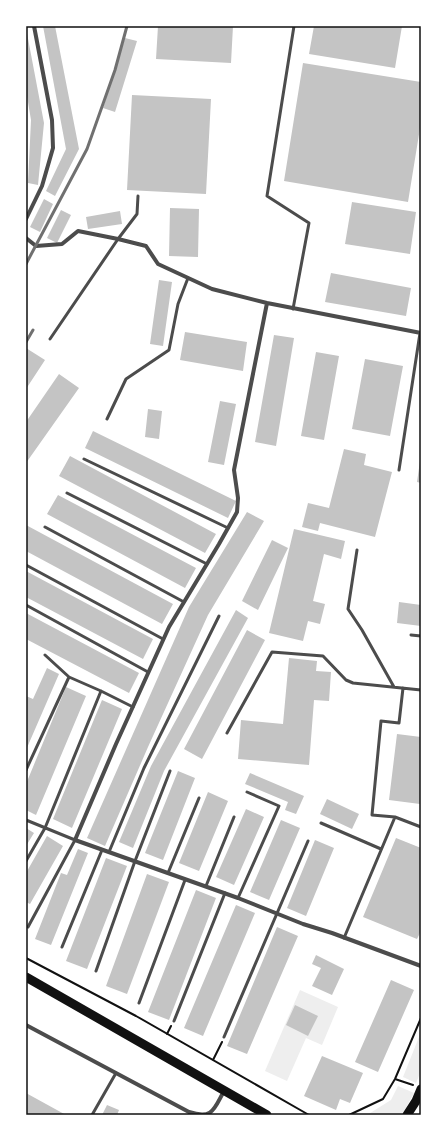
<svg xmlns="http://www.w3.org/2000/svg" width="447" height="1141" viewBox="0 0 447 1141" font-family="'Playfair Display',serif">
<style>
.green{fill:#eee}
.building{fill:#c4c4c4}
.lines{fill:none;stroke-linecap:round;stroke-linejoin:round}
.path{stroke:#111;stroke-width:2}
.service{stroke:#4c4c4c;stroke-width:3}
.minor{stroke:#4c4c4c;stroke-width:4}
.primary{stroke:#111;stroke-width:9}
.rail{stroke:#707070;stroke-width:3}
.neatline{fill:none;stroke:#111;stroke-width:1.5}
</style>
<rect width="100%" height="100%" fill="#fff"/>
<!-- green -->
<path class="green" d="M 300,990 L 338,1007 L 322,1045 L 306,1038 L 287,1081 L 265,1071 Z
M 421,1032 L 421,1071 L 416,1083 L 403,1077 Z
M 398,1086 L 414,1093 L 403,1113 L 398,1115 L 367,1115 L 391,1100 Z"/>
<!-- building -->
<path class="building" d="M 43,26 L 55,26 L 79,149 L 55,196 L 46,191 L 66,149 Z
M 158,26 L 233,26 L 231,63 L 156,59 Z
M 314,26 L 402,26 L 395,68 L 309,54 Z
M 26,28 L 44,123 L 38,185 L 28,183 L 31,120 L 26,90 Z
M 125,38 L 137,41 L 115,112 L 103,108 Z
M 303,63 L 421,82 L 421,122 L 408,202 L 284,181 Z
M 132,95 L 211,99 L 206,194 L 127,190 Z
M 44,199 L 53,204 L 40,232 L 30,227 Z
M 352,202 L 416,212 L 410,254 L 345,244 Z
M 170,208 L 199,209 L 198,257 L 169,256 Z
M 61,210 L 71,215 L 57,243 L 47,238 Z
M 120,211 L 122,224 L 88,229 L 86,217 Z
M 331,273 L 411,288 L 406,316 L 325,302 Z
M 159,280 L 172,282 L 163,346 L 150,344 Z
M 185,332 L 247,342 L 243,371 L 180,360 Z
M 274,335 L 294,338 L 276,446 L 255,442 Z
M 26,348 L 45,360 L 26,389 Z
M 316,352 L 339,356 L 324,440 L 301,436 Z
M 365,359 L 403,366 L 390,436 L 352,429 Z
M 59,374 L 79,388 L 26,463 L 26,422 Z
M 220,401 L 236,404 L 224,465 L 208,462 Z
M 148,409 L 162,411 L 159,439 L 145,437 Z
M 93,431 L 236,501 L 228,518 L 85,448 Z
M 344,449 L 366,454 L 364,465 L 392,472 L 375,537 L 320,523 L 318,531 L 302,527 L 308,503 L 329,508 Z
M 70,456 L 216,534 L 205,553 L 59,476 Z
M 420,461 L 421,461 L 421,483 L 417,482 Z
M 58,495 L 196,568 L 185,588 L 47,514 Z
M 247,512 L 264,521 L 208,615 L 148,747 L 105,846 L 87,838 L 189,607 Z
M 26,525 L 173,604 L 162,624 L 26,551 Z
M 294,529 L 345,541 L 341,559 L 324,554 L 313,601 L 325,604 L 320,624 L 308,621 L 303,641 L 269,633 Z
M 272,540 L 288,548 L 258,610 L 242,601 Z
M 26,571 L 153,639 L 143,659 L 26,597 Z
M 399,602 L 421,605 L 421,626 L 397,623 Z
M 236,610 L 248,618 L 164,771 L 133,848 L 119,842 L 151,766 Z
M 26,613 L 139,673 L 129,693 L 26,639 Z
M 247,630 L 265,640 L 202,759 L 184,749 Z
M 289,658 L 317,661 L 316,671 L 331,672 L 329,701 L 314,700 L 309,765 L 238,759 L 241,720 L 283,724 Z
M 47,668 L 59,674 L 26,750 L 26,696 L 33,699 Z
M 66,687 L 86,696 L 36,815 L 26,810 L 26,784 Z
M 102,700 L 122,709 L 72,828 L 53,819 Z
M 397,734 L 421,737 L 421,794 L 420,804 L 389,800 Z
M 178,771 L 195,778 L 163,860 L 145,853 Z
M 250,773 L 304,796 L 296,814 L 285,810 L 288,802 L 245,784 Z
M 208,792 L 228,801 L 199,871 L 179,863 Z
M 327,799 L 359,814 L 352,829 L 320,814 Z
M 246,809 L 264,817 L 234,885 L 216,877 Z
M 281,820 L 300,828 L 269,900 L 250,892 Z
M 26,828 L 34,833 L 26,846 Z
M 47,836 L 63,846 L 30,904 L 26,902 L 26,873 Z
M 396,838 L 421,848 L 421,931 L 417,939 L 363,917 Z
M 315,840 L 334,848 L 306,916 L 287,908 Z
M 78,849 L 88,853 L 51,945 L 35,939 L 61,873 L 67,875 Z
M 106,858 L 127,866 L 87,969 L 66,961 Z
M 147,874 L 169,882 L 127,994 L 106,986 Z
M 196,890 L 216,898 L 169,1020 L 148,1012 Z
M 236,905 L 255,913 L 203,1036 L 184,1028 Z
M 277,927 L 298,936 L 247,1054 L 227,1046 Z
M 316,955 L 344,969 L 332,995 L 312,986 L 321,968 L 312,964 Z
M 391,980 L 414,990 L 378,1072 L 355,1062 Z
M 295,1005 L 318,1016 L 308,1036 L 286,1025 Z
M 322,1056 L 363,1073 L 350,1103 L 340,1099 L 336,1110 L 304,1096 Z
M 26,1093 L 66,1115 L 26,1115 Z
M 107,1105 L 119,1110 L 117,1115 L 102,1115 Z"/>
<g class="lines">
<!-- path -->
<path class="path" d="M 26,958 L 136,1016 L 309,1115
M 167,1034 L 171,1026
M 213,1060 L 222,1042
M 395,1079 L 413,1085
M 349,1115 L 383,1099 L 395,1079 L 421,1018"/>
<!-- service -->
<path class="service" d="M 293,309 L 309,223 L 267,196 L 294,26
M 50,339 L 118,239 L 137,214 L 138,196
M 107,419 L 126,379 L 169,350 L 178,304 L 188,278
M 84,459 L 228,528
M 399,470 L 420,333
M 67,493 L 207,564
M 45,527 L 184,602
M 357,550 L 348,609 L 362,630 L 394,687
M 26,565 L 163,639
M 26,605 L 148,672
M 411,635 L 421,636
M 45,655 L 69,677 L 101,691 L 133,707
M 227,733 L 272,652 L 323,656 L 346,680 L 353,683 L 421,690
M 26,770 L 69,677
M 395,817 L 372,815 L 381,721 L 399,723 L 403,688
M 26,820 L 75,840 L 28,927
M 321,823 L 381,849
M 109,852 L 144,768 L 219,616
M 26,861 L 45,828 L 101,691
M 168,873 L 199,798
M 206,886 L 234,817
M 238,898 L 279,806 L 247,792
M 344,938 L 395,817 L 421,827
M 62,947 L 102,850
M 96,971 L 135,861 L 170,771
M 139,1003 L 185,880
M 174,1021 L 225,893
M 224,1037 L 308,841
M 92,1115 L 116,1073"/>
<!-- minor -->
<path class="minor" d="M 26,219 L 42,186 L 53,148 L 52,120 L 34,26
M 26,238 L 36,246 L 62,244 L 78,231 L 118,239 L 146,246 L 158,264 L 212,289 L 267,303 L 421,333
M 267,303 L 234,470 L 238,498 L 237,512 L 219,544 L 169,627 L 116,744 L 75,840 L 238,898 L 303,924 L 332,933 L 421,966
M 26,1025 L 189,1112 C 213,1120 214,1109 224,1091"/>
<!-- primary -->
<path class="primary" d="M 26,977 L 267,1115
M 407,1115 L 416,1101 L 421,1089"/>
<!-- rail -->
<path class="rail" d="M 26,264 L 87,149 L 115,70 L 127,26
M 26,342 L 33,330"/>
</g>
<!-- border -->
<rect width="447" height="1141" fill="none" stroke="#ffffff" stroke-width="54"/>
<rect x="27" y="27" width="393" height="1087" class="neatline"/>
</svg>
